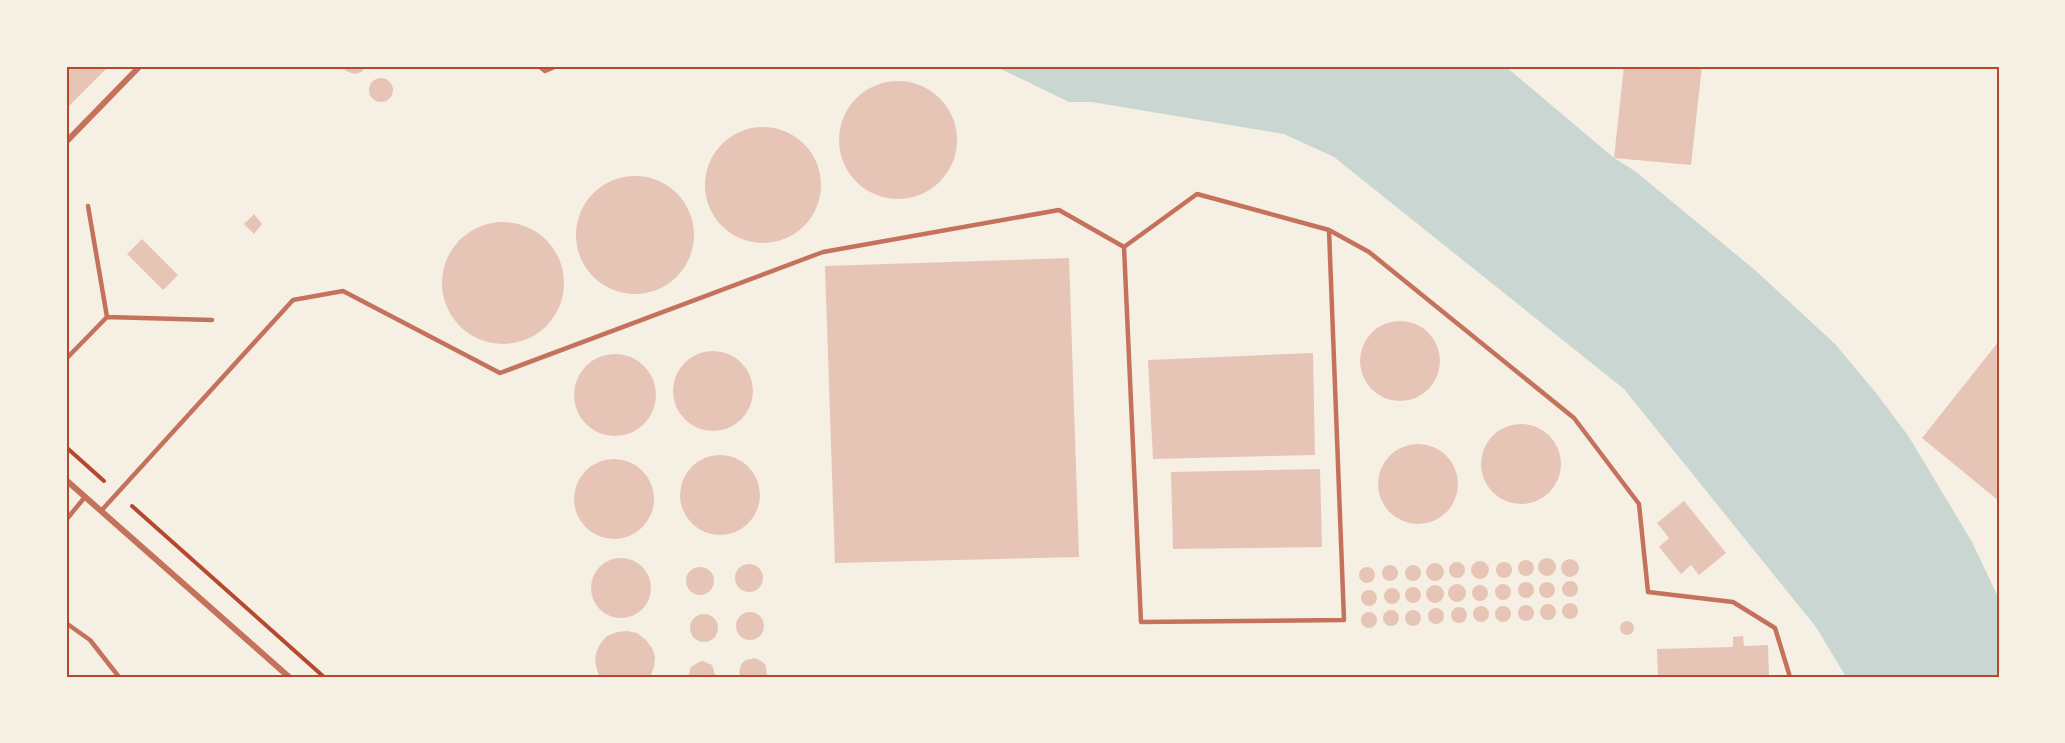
<svg xmlns="http://www.w3.org/2000/svg" width="2065" height="743" viewBox="0 0 2065 743" font-family="'IBM Plex Sans',sans-serif">
<style>
.water{fill:#c9d6d2}
.building{fill:#e6c5b7}
.lines{fill:none;stroke-linecap:round;stroke-linejoin:round}
.path{stroke:#b5482f;stroke-width:4}
.service{stroke:#c5725c;stroke-width:4.5}
.minor{stroke:#c5725c;stroke-width:6}
.neatline{fill:none;stroke:#b5482f;stroke-width:2}
</style>
<rect width="100%" height="100%" fill="#f6efe4"/>
<!-- water -->
<path class="water" d="M 995,66 L 1505,66 L 1614,158 L 1635,171 L 1756,271 L 1835,344 L 1876,393 L 1909,437 L 1972,542 L 1999,599 L 1999,677 L 1846,677 L 1816,627 L 1624,389 L 1334,157 L 1284,134 L 1092,102 L 1069,102 Z"/>
<!-- building -->
<path class="building" d="M 66,66 L 99,66 L 106,69 L 66,109 Z
M 343,66 L 365,66 L 362,72 L 354,74 L 346,71 Z
M 1624,66 L 1702,66 L 1691,165 L 1614,158 Z
M369 90a12 12 0 1 1 24 0a12 12 0 1 1-24 0Z
M839 140a59 59 0 1 1 118 0a59 59 0 1 1-118 0Z
M705 185a58 58 0 1 1 116 0a58 58 0 1 1-116 0Z
M576 235a59 59 0 1 1 118 0a59 59 0 1 1-118 0Z
M 254,214 L 262,224 L 254,234 L 244,224 Z
M442 283a61 61 0 1 1 122 0a61 61 0 1 1-122 0Z
M 142,239 L 178,275 L 163,290 L 127,254 Z
M 1069,258 L 1079,557 L 835,563 L 825,266 Z
M1360 361a40 40 0 1 1 80 0a40 40 0 1 1-80 0Z
M 1999,341 L 1999,501 L 1922,438 Z
M673 391a40 40 0 1 1 80 0a40 40 0 1 1-80 0Z
M 1313,353 L 1315,455 L 1153,459 L 1148,360 Z
M574 395a41 41 0 1 1 82 0a41 41 0 1 1-82 0Z
M1481 464a40 40 0 1 1 80 0a40 40 0 1 1-80 0Z
M1378 484a40 40 0 1 1 80 0a40 40 0 1 1-80 0Z
M680 495a40 40 0 1 1 80 0a40 40 0 1 1-80 0Z
M574 499a40 40 0 1 1 80 0a40 40 0 1 1-80 0Z
M 1320,469 L 1322,547 L 1173,549 L 1171,472 Z
M 1684,501 L 1726,553 L 1699,575 L 1691,565 L 1681,574 L 1659,547 L 1669,538 L 1657,523 Z
M591 588a30 30 0 1 1 60 0a30 30 0 1 1-60 0Z
M1538 567a9 9 0 1 1 18 0a9 9 0 1 1-18 0Z
M1561 568a9 9 0 1 1 18 0a9 9 0 1 1-18 0Z
M1518 568a8 8 0 1 1 16 0a8 8 0 1 1-16 0Z
M1471 570a9 9 0 1 1 18 0a9 9 0 1 1-18 0Z
M1449 570a8 8 0 1 1 16 0a8 8 0 1 1-16 0Z
M1496 570a8 8 0 1 1 16 0a8 8 0 1 1-16 0Z
M1426 572a9 9 0 1 1 18 0a9 9 0 1 1-18 0Z
M735 578a14 14 0 1 1 28 0a14 14 0 1 1-28 0Z
M1382 573a8 8 0 1 1 16 0a8 8 0 1 1-16 0Z
M1405 573a8 8 0 1 1 16 0a8 8 0 1 1-16 0Z
M1359 575a8 8 0 1 1 16 0a8 8 0 1 1-16 0Z
M686 581a14 14 0 1 1 28 0a14 14 0 1 1-28 0Z
M1562 589a8 8 0 1 1 16 0a8 8 0 1 1-16 0Z
M1518 590a8 8 0 1 1 16 0a8 8 0 1 1-16 0Z
M1539 590a8 8 0 1 1 16 0a8 8 0 1 1-16 0Z
M1495 592a8 8 0 1 1 16 0a8 8 0 1 1-16 0Z
M1448 593a9 9 0 1 1 18 0a9 9 0 1 1-18 0Z
M1472 593a8 8 0 1 1 16 0a8 8 0 1 1-16 0Z
M1426 594a9 9 0 1 1 18 0a9 9 0 1 1-18 0Z
M1405 595a8 8 0 1 1 16 0a8 8 0 1 1-16 0Z
M1384 596a8 8 0 1 1 16 0a8 8 0 1 1-16 0Z
M1361 598a8 8 0 1 1 16 0a8 8 0 1 1-16 0Z
M1562 611a8 8 0 1 1 16 0a8 8 0 1 1-16 0Z
M1540 612a8 8 0 1 1 16 0a8 8 0 1 1-16 0Z
M1518 613a8 8 0 1 1 16 0a8 8 0 1 1-16 0Z
M1495 614a8 8 0 1 1 16 0a8 8 0 1 1-16 0Z
M1473 614a8 8 0 1 1 16 0a8 8 0 1 1-16 0Z
M1451 615a8 8 0 1 1 16 0a8 8 0 1 1-16 0Z
M1428 616a8 8 0 1 1 16 0a8 8 0 1 1-16 0Z
M1383 618a8 8 0 1 1 16 0a8 8 0 1 1-16 0Z
M1405 618a8 8 0 1 1 16 0a8 8 0 1 1-16 0Z
M1361 620a8 8 0 1 1 16 0a8 8 0 1 1-16 0Z
M736 626a14 14 0 1 1 28 0a14 14 0 1 1-28 0Z
M690 628a14 14 0 1 1 28 0a14 14 0 1 1-28 0Z
M1620 628a7 7 0 1 1 14 0a7 7 0 1 1-14 0Z
M 627,631 L 637,633 L 646,640 L 652,648 L 655,657 L 654,667 L 650,677 L 599,677 L 595,662 L 596,653 L 600,644 L 607,636 L 617,632 Z
M 1743,636 L 1744,646 L 1768,645 L 1769,677 L 1658,677 L 1657,649 L 1733,647 L 1733,637 Z
M 755,658 L 763,662 L 766,666 L 767,677 L 740,677 L 739,672 L 742,663 L 746,660 Z
M 703,661 L 712,665 L 716,677 L 688,677 L 691,667 L 699,662 Z"/>
<g class="lines">
<!-- path -->
<path class="path" d="M 66,447 L 104,481
M 132,506 L 324,677"/>
<!-- service -->
<path class="service" d="M 539,66 L 545,71 L 557,66
M 88,206 L 107,317
M 1329,230 L 1369,252 L 1574,418 L 1639,504 L 1648,592 L 1733,602 L 1775,628 L 1790,677
M 66,359 L 107,317 L 212,320
M 101,511 L 293,300 L 343,291 L 500,373 L 823,252 L 1059,210 L 1124,247 L 1141,622 L 1344,620 L 1329,230 L 1197,194 L 1124,247
M 66,520 L 85,497
M 66,623 L 90,640 L 119,677"/>
<!-- minor -->
<path class="minor" d="M 66,142 L 140,66
M 66,480 L 289,677"/>
</g>
<!-- border -->
<rect width="2065" height="743" fill="none" stroke="#f6efe4" stroke-width="135"/>
<rect x="68" y="68" width="1930" height="608" class="neatline"/>
</svg>
